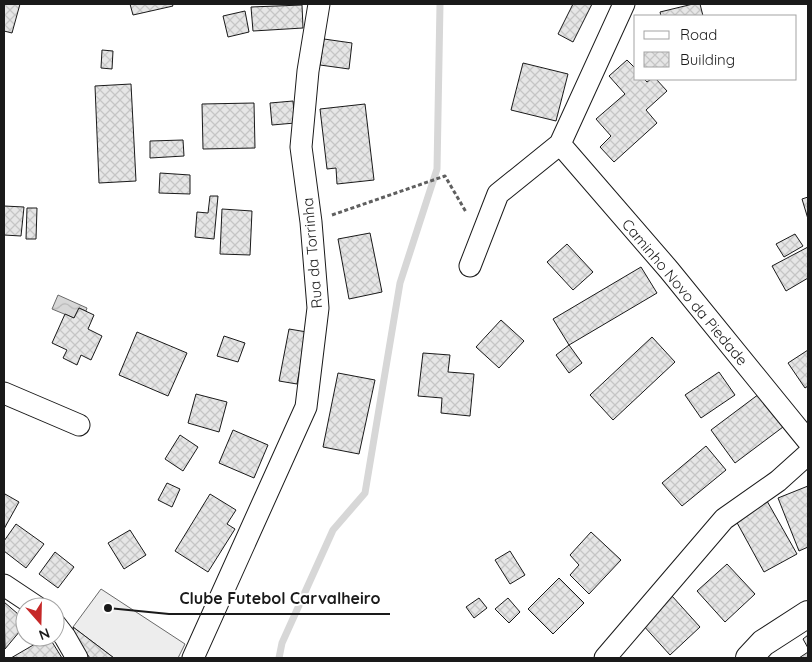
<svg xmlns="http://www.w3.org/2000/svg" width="812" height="662" viewBox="0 0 812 662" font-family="Quicksand,sans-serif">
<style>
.built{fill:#ededed;stroke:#6a6a6a}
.water{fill:url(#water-waves);stroke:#6a6a6a}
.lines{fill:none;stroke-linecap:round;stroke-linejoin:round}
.stream{stroke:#d7d7d7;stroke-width:7}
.building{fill:url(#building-cross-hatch);stroke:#1a1a1a}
.minor-casing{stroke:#1a1a1a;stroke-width:23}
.tertiary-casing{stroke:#1a1a1a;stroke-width:28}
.path{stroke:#5f5f5f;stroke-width:3;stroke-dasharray:4 2.5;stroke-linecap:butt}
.minor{stroke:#fff;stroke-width:21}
.tertiary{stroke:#fff;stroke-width:26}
.labels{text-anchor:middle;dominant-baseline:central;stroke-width:4;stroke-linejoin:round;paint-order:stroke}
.street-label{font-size:15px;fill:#1a1a1a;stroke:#fff}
.leader{fill:none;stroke:#1a1a1a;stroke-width:2}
.callout-dot{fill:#1a1a1a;stroke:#fff;stroke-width:2}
.callout-label{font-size:16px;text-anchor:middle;font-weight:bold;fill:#1a1a1a;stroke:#fff;stroke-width:4;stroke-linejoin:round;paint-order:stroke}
</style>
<defs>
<pattern id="water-waves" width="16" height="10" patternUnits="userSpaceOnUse" patternTransform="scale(1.25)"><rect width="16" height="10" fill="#d7d7d7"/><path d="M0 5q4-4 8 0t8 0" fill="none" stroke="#b8b8b8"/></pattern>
<pattern id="building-cross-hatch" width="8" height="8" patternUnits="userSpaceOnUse" patternTransform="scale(1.25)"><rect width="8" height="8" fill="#e6e6e6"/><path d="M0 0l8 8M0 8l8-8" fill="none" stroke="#c5c5c5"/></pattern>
</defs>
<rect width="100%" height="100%" fill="#fff"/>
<!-- built -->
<path class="built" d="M 101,589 L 185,644 L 178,658 L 114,658 L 73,627 Z"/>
<!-- water -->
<path class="water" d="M 58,295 L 87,308 L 86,311 L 79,308 L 74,318 L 52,309 Z"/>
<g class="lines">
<!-- stream -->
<path class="stream" d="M 279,658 L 282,643 L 333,530 L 365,493 L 400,283 L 437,169 L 440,4"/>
</g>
<!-- building -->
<path class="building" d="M 4,4 L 20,4 L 12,33 L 4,31 Z
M 130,4 L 172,4 L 173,6 L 133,15 Z
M 573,4 L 592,4 L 573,42 L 558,34 Z
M 693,4 L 700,4 L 703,16 L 661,16 L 660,12 Z
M 302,5 L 303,28 L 253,31 L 251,7 Z
M 245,11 L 249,32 L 228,37 L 223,16 Z
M 324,39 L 352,43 L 349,69 L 320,65 Z
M 102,50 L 113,51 L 112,69 L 101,68 Z
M 627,60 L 636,69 L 636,79 L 644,79 L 647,82 L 651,79 L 656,79 L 667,91 L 646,110 L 657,123 L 614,162 L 600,147 L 611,136 L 596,119 L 625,94 L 609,76 Z
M 523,63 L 568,74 L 556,121 L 511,110 Z
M 131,84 L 136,181 L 99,183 L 95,86 Z
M 293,101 L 295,123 L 272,125 L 270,103 Z
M 254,103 L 255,148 L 203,149 L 202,104 Z
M 365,104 L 374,180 L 337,184 L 336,168 L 327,169 L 320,109 Z
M 183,140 L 184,156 L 150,158 L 150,141 Z
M 160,173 L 190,175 L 190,194 L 159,193 Z
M 210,196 L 218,196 L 214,239 L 195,237 L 197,212 L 208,213 Z
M 808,197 L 808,219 L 802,199 Z
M 4,206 L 24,207 L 21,236 L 4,235 Z
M 27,208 L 37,208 L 36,239 L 26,239 Z
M 222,209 L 252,211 L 250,255 L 220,254 Z
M 370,233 L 382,292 L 349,299 L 338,239 Z
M 795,234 L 803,246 L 784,257 L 776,244 Z
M 567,244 L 593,272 L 573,290 L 547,262 Z
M 808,247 L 808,278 L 786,291 L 772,266 Z
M 641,267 L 657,293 L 569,345 L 553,319 Z
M 79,308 L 94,315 L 88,329 L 102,336 L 91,360 L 81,355 L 77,365 L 63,358 L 67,350 L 52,343 L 65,314 L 74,318 Z
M 501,320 L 524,341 L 499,368 L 476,347 Z
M 289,329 L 307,332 L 297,384 L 279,381 Z
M 137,332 L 187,353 L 168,396 L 119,375 Z
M 224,336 L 245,343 L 238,362 L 217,356 Z
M 652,337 L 675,362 L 613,420 L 590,395 Z
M 569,345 L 582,363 L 569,373 L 556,355 Z
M 808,350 L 808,386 L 805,388 L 788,363 Z
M 423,353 L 450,355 L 448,372 L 474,374 L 470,416 L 441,413 L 442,398 L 418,396 Z
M 719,372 L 735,395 L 701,418 L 685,395 Z
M 338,373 L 375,380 L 359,454 L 323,447 Z
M 763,391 L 787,424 L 735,463 L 711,430 Z
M 196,394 L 227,402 L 219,432 L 188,423 Z
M 233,430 L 268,445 L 254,478 L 219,463 Z
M 180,435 L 198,447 L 183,471 L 165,459 Z
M 706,446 L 726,470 L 682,506 L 662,483 Z
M 167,483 L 180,489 L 172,507 L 158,500 Z
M 808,486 L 808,547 L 799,551 L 778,498 Z
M 5,494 L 19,502 L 4,529 L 4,497 Z
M 210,494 L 236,510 L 227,524 L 235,529 L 208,572 L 175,551 Z
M 767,501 L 797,554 L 764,572 L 735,519 Z
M 16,524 L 44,544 L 26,568 L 4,551 L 4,541 Z
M 130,530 L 146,555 L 124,569 L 108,543 Z
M 591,532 L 621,560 L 589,594 L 570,575 L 579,565 L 570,555 Z
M 510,551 L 525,575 L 510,584 L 495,560 Z
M 55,552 L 74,567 L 58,588 L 39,574 Z
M 727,564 L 755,594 L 725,622 L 697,591 Z
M 559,578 L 584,603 L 553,634 L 528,609 Z
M 672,596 L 700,627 L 670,655 L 642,624 Z
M 479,598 L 487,608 L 474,618 L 466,607 Z
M 508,598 L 520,612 L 509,623 L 495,609 Z
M 4,602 L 25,620 L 25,625 L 5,649 Z
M 73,627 L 114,658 L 90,658 L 75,638 Z
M 808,635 L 808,648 L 803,639 Z
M 47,637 L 49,637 L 62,658 L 11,658 Z
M 808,652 L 808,658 L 799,658 Z"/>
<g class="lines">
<!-- minor casing -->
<g class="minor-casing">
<path id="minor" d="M 560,144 L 669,270 L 808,441
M 470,266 L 498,194 L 560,144 L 624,4
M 4,393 L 79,425
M 4,585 L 37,607
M 55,624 L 65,637 L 77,658
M 193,658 L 306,407 L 318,308 L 311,222 L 301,147 L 308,71 L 319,4
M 605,658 L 724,519 L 778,481 L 808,454"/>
</g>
<!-- tertiary casing -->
<g class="tertiary-casing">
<path id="tertiary" d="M 749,658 L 763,643 L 808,614"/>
</g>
<!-- path -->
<path class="path" d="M 332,215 L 445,176 L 466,212"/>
<!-- minor -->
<use href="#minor" class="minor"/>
<!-- tertiary -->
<use href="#tertiary" class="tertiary"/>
</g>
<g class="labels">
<!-- street labels -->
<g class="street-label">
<text transform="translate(312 253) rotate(-95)">Rua da Torrinha</text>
<text transform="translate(685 292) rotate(50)">Caminho Novo da Piedade</text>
</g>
</g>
<!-- callouts -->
<path class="leader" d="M108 608L169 614H390"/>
<circle class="callout-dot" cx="108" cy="608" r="5"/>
<g class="callout-label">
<text x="280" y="604">Clube Futebol Carvalheiro</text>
</g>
<!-- border -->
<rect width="812" height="662" fill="none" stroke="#1a1a1a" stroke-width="10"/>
<!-- legend -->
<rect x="634" y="15" width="162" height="65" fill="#ffffff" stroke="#a3a3a3"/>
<rect x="644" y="31" width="25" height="8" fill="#ffffff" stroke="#a3a3a3"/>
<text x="680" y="40" font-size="15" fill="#1a1a1a">Road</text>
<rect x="644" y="52" width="25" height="15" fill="url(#building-cross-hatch)" stroke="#a3a3a3"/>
<text x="680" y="65" font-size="15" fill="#1a1a1a">Building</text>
<!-- north arrow -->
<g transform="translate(40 622) rotate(160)"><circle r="24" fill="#ffffff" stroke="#a3a3a3"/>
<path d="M0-4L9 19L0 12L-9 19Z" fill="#c62828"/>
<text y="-8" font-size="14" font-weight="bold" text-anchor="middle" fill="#1a1a1a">N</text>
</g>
</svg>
